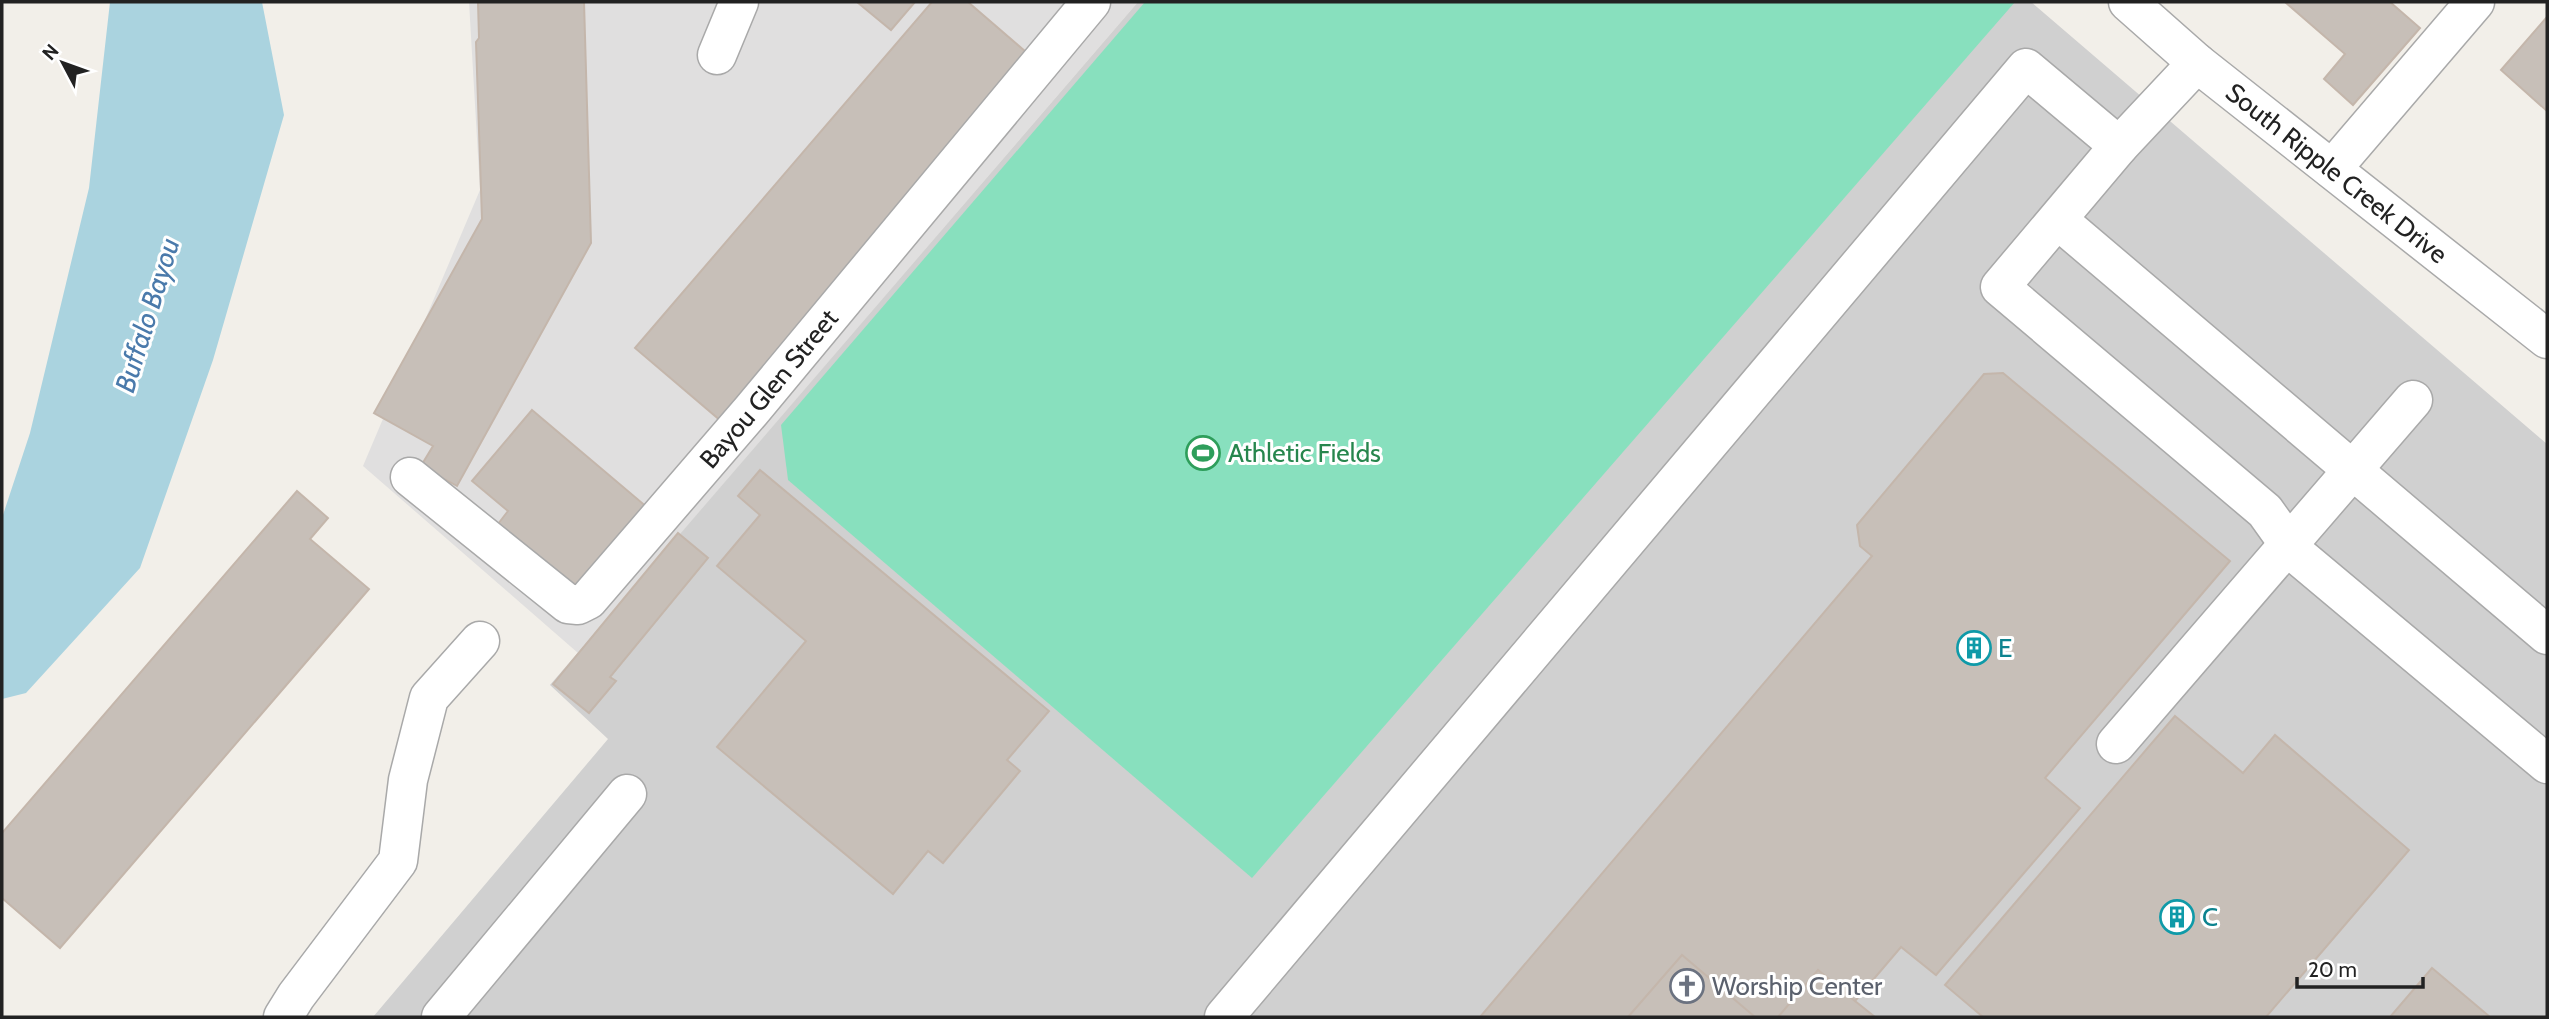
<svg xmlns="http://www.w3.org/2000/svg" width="2549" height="1019" viewBox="0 0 2549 1019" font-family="Cabin,sans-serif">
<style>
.residential{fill:#e0dfdf}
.religious{fill:#d0d0d0}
.pitch{fill:#88e0be}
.water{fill:#aad3df}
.building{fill:#c7bfb8;stroke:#c4b6ab;stroke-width:2}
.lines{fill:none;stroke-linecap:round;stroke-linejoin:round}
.minor-casing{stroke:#a9a9a9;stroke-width:41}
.minor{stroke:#fff;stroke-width:38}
.labels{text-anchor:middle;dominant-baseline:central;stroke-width:6;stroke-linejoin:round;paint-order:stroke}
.street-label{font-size:26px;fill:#222;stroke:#fff}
.leisure-label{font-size:26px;fill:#27864d;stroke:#fff;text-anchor:start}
.culture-label{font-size:26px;fill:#0d838f;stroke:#fff;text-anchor:start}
.worship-label{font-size:26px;fill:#5b616d;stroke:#fff;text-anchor:start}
.water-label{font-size:28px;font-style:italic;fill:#4a7aab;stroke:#fff}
</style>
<rect width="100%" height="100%" fill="#f2efe9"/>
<!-- residential -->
<path class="residential" d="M 469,2 L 1138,2 L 578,653 L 363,466 L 480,190 Z"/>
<!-- religious -->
<path class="religious" d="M 1138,2 L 2031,2 L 2547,444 L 2547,1017 L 373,1017 L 608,739 L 550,685 Z"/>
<!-- pitch -->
<path class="pitch" d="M 1145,2 L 2015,2 L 1252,878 L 788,480 L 781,425 Z"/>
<!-- water -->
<path class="water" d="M 110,2 L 262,2 L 284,115 L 213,360 L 140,568 L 26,693 L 2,699 L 2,518 L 30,433 L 89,188 Z"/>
<!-- building -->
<path class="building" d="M 478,2 L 584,2 L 591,243 L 457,486 L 421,466 L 433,446 L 374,413 L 482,219 L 476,42 L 479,38 Z
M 857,2 L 915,2 L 891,30 Z
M 932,2 L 968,2 L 1033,58 L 721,421 L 635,348 Z
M 2285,2 L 2390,2 L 2420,28 L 2353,105 L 2324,79 L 2345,54 Z
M 2547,17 L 2547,111 L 2501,70 Z
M 2003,373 L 2230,561 L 2045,778 L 2080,808 L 1936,975 L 1901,947 L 1855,1001 L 1818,970 L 1778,1017 L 1755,1017 L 1682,955 L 1628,1017 L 1480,1017 L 1872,556 L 1860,546 L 1857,525 L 1984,374 Z
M 532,410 L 648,508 L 578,592 L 498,524 L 508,511 L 472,481 Z
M 760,470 L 1049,711 L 1007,760 L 1020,771 L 943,863 L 928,851 L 893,894 L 717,747 L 806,641 L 717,566 L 760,515 L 738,496 Z
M 297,491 L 328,518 L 310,539 L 369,589 L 60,948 L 2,898 L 2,833 Z
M 678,533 L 708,558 L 610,677 L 616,681 L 589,713 L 553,684 Z
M 2175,716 L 2243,773 L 2275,735 L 2409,850 L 2266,1017 L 1983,1017 L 1945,985 Z
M 1682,955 L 1755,1017 L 1628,1017 Z
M 2432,968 L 2490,1017 L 2390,1017 Z
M 1818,970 L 1855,1001 L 1875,1017 L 1778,1017 Z"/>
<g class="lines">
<!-- minor casing -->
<g class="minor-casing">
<g id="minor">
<path id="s1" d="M 2128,2 L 2197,63 L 2547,339"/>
<path d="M 717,55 L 739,2"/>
<path d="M 2197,63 L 2119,146 L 2000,287 L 2265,511 L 2295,553 L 2547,764"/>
<path d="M 2332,169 L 2475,2"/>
<path d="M 2058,220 L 2547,635"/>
<path id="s2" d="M 410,477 L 568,604 L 578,605 L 588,600 L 751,411 L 1091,2"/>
<path d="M 2116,744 L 2413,400"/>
<path d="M 283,1017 L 296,996 L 398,861 L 408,780 L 429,698 L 480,641"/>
<path d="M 441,1017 L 627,794"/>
<path d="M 1224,1017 L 2026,68 L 2119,146"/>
</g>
</g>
<!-- minor -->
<use href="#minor" class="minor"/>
</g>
<!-- icons -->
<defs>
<g id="stadium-ring" transform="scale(1.75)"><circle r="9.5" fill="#fff" stroke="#2e9e5b" stroke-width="1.5"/><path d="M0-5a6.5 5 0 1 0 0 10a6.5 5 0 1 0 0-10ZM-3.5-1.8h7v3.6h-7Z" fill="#2e9e5b"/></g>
<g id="building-ring" transform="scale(1.75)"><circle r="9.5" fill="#fff" stroke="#0f9aa8" stroke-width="1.5"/><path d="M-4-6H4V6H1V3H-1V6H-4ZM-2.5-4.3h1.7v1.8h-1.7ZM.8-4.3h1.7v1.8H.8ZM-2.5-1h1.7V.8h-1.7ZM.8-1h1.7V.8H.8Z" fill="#0f9aa8"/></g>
<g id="church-ring" transform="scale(1.75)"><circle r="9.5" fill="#fff" stroke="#6b7280" stroke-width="1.5"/><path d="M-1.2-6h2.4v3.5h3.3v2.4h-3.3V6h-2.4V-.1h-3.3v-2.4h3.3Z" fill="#6b7280"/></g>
</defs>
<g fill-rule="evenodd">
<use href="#stadium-ring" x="1203" y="453"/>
<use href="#building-ring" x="1974" y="648"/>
<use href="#building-ring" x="2177" y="917"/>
<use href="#church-ring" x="1687" y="986"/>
</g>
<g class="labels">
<!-- street labels -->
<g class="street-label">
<text stroke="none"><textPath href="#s1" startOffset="270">South Ripple Creek Drive</textPath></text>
<text stroke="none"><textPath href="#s2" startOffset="502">Bayou Glen Street</textPath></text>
</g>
<!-- leisure labels -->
<g class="leisure-label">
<text x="1228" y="453">Athletic Fields</text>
</g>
<!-- culture labels -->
<g class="culture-label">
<text x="1998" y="648">E</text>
<text x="2202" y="917">C</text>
</g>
<!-- worship labels -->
<g class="worship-label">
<text x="1712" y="986">Worship Center</text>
</g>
<!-- water labels -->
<g class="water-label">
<text transform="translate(147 315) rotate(-73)">Buffalo Bayou</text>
</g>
</g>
<!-- border -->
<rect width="2549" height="1019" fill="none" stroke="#222222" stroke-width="7"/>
<!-- north arrow -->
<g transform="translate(63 63) rotate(311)" stroke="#ffffff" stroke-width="5" paint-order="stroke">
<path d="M0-5L12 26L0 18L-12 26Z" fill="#222222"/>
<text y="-10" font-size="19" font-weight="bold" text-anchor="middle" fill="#222222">N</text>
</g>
<!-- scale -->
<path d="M2297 977v10h126v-10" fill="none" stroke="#222222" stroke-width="3.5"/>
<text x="2308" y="977" font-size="21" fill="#222222" stroke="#ffffff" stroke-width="5" paint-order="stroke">20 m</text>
</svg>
